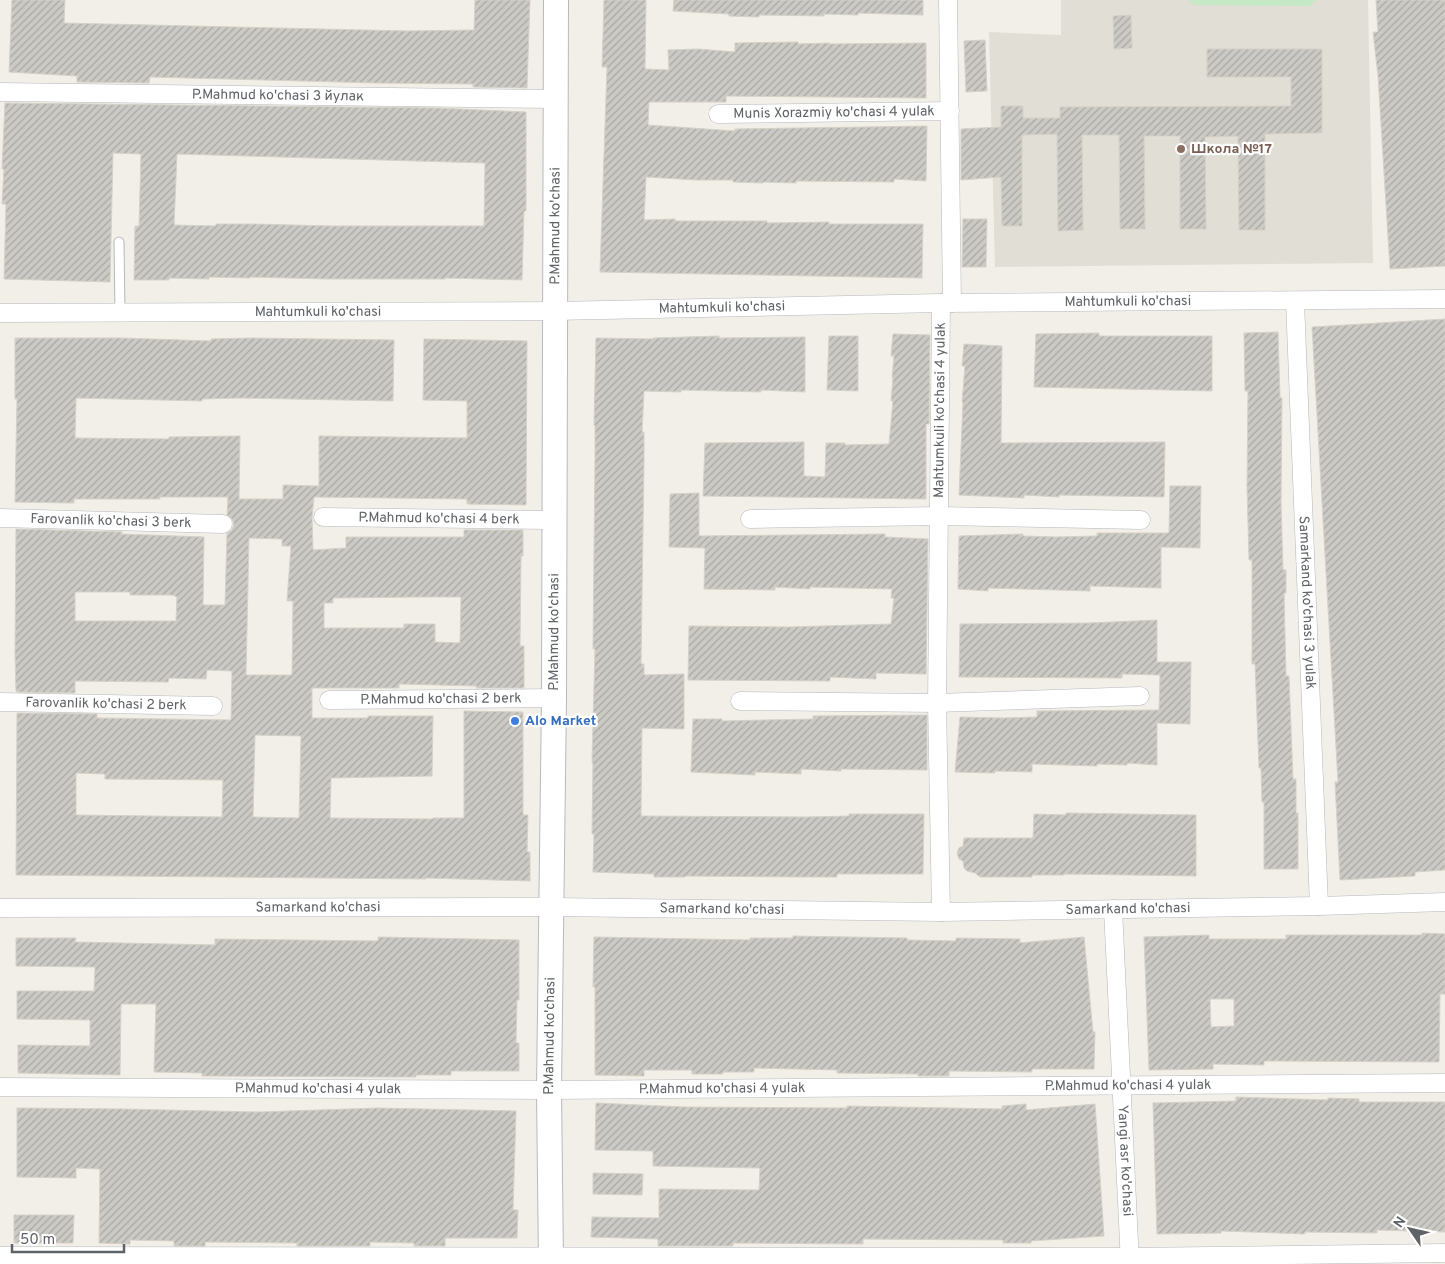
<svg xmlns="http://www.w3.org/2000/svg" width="1445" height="1264" viewBox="0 0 1445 1264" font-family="Overpass,sans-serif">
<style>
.education{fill:#e1ded6}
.pitch{fill:#c5e8c5}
.building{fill:url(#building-hatch);stroke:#d6d1c6;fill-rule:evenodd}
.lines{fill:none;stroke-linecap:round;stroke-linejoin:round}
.lane-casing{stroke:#b5b8bc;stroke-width:11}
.street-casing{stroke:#b5b8bc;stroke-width:19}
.secondary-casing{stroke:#b6babf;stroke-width:26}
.lane{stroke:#fff;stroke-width:9}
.street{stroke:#fff;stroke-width:18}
.secondary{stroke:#fff;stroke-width:24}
.education-dot{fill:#8d6e63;stroke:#fff;stroke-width:2}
.shop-dot{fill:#3f7fe0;stroke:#fff;stroke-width:2}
.labels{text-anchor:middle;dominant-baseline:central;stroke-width:4.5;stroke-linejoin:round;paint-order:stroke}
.street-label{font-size:14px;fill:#5f6368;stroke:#fff}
.education-label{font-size:14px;font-weight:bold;fill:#785e54;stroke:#fff;text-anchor:start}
.shop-label{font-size:14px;font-weight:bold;fill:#366cbe;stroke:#fff;text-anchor:start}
</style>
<defs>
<pattern id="building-hatch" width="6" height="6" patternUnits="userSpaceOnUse" patternTransform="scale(1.25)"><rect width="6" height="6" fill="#cccac5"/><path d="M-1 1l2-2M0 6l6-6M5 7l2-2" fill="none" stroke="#a9a8a4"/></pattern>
</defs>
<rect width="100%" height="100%" fill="#f1efe8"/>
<!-- education -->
<path class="education" d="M 1061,0 L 1368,0 L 1373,263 L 995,267 L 989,32 L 1061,35 Z"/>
<!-- pitch -->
<path class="pitch" d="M 1188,0 L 1316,0 L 1310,6 L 1194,5 Z"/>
<!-- building -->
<path class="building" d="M 12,0 L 65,0 L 64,23 L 408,31 L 474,30 L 475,0 L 530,0 L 527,88 L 473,87 L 473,84 L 376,83 L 150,77 L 149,83 L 77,82 L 77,76 L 9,72 Z
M 604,0 L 646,0 L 645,69 L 669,70 L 668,50 L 698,49 L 735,52 L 735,43 L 798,42 L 798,44 L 830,43 L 830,44 L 926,43 L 926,98 L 726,96 L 726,102 L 649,102 L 648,125 L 735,131 L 735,129 L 927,126 L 926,181 L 894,179 L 894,182 L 796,181 L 796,183 L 763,182 L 763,183 L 733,182 L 733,180 L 696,180 L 646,177 L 644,220 L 675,219 L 675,221 L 767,221 L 767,223 L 829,222 L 829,224 L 923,224 L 922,278 L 600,272 L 607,67 L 602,67 Z
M 674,0 L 923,0 L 923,15 L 858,13 L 858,15 L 824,14 L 824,16 L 759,15 L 759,17 L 729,16 L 729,14 L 673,11 Z
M 1376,0 L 1445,0 L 1445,266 L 1390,269 L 1378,76 L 1373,32 L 1378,32 Z
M 1131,15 L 1132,48 L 1114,49 L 1113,16 Z
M 985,40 L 987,91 L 966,92 L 964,41 Z
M 1207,49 L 1322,49 L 1322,133 L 1265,134 L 1265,230 L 1239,230 L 1238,136 L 1205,137 L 1206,229 L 1180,229 L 1180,136 L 1144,136 L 1145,229 L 1120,229 L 1119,135 L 1082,135 L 1083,230 L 1058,231 L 1057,134 L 1022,135 L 1022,226 L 1002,226 L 1001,177 L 961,180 L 961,129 L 1001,127 L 1001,106 L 1023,106 L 1023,118 L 1060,118 L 1060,107 L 1291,106 L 1291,77 L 1207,77 Z
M 5,103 L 437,108 L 526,112 L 526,211 L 524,211 L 522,280 L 445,278 L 445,279 L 327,279 L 250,277 L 250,278 L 209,277 L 209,279 L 169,278 L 169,280 L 134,280 L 135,226 L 139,226 L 141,154 L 113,153 L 110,282 L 4,279 L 6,204 L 2,204 L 4,169 L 2,169 ZM 177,154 L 485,163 L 484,226 L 332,226 L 254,224 L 216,224 L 216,226 L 174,225 Z
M 963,219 L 987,219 L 986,267 L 962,267 Z
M 1445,319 L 1445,870 L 1415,872 L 1415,876 L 1340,880 L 1335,782 L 1338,782 L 1312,327 Z
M 1278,332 L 1280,398 L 1282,398 L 1281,501 L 1283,570 L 1286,570 L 1286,593 L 1284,593 L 1286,676 L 1289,676 L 1293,779 L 1296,779 L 1296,813 L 1298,813 L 1298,869 L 1264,869 L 1264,802 L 1262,802 L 1261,768 L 1259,768 L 1255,664 L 1252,664 L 1252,560 L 1249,560 L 1247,487 L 1248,391 L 1245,391 L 1244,333 Z
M 1099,333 L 1099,336 L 1212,336 L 1212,391 L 1034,387 L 1036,334 Z
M 893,334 L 930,335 L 929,424 L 926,424 L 926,499 L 703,496 L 705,443 L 804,442 L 804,476 L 825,477 L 826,443 L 845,443 L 845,445 L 889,444 L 893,401 L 891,401 L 893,378 L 892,378 L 894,356 L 891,356 Z
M 719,336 L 719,338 L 805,337 L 805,392 L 761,390 L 761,392 L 681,390 L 681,392 L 644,391 L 642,432 L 644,432 L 644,463 L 641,664 L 644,664 L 644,675 L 684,674 L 684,729 L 642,728 L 641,816 L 807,817 L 849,816 L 849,814 L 924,814 L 923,874 L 837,874 L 837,877 L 798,877 L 685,876 L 685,877 L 654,877 L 654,874 L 593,872 L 594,834 L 592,834 L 593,763 L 592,763 L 595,649 L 593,649 L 595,457 L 595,426 L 594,425 L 596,338 L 653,339 L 653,338 Z
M 829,336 L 858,336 L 858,391 L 827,390 Z
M 15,338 L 121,338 L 211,341 L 211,339 L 251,338 L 394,340 L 393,401 L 241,398 L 202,399 L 202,401 L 76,398 L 75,438 L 169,439 L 169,437 L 240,436 L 239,499 L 283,499 L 283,485 L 319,486 L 319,436 L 467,438 L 467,401 L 423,400 L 424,339 L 527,341 L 526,505 L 467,504 L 467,499 L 314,497 L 312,517 L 313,550 L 346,548 L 346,537 L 464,537 L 464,530 L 523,530 L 523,556 L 521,556 L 520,646 L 524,646 L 524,688 L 476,688 L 477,686 L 399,684 L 399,688 L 312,688 L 312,718 L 368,718 L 368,716 L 433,716 L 432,776 L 331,778 L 330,818 L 433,819 L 433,818 L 464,818 L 464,711 L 523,712 L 523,815 L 528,815 L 527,852 L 530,852 L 530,881 L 426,878 L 426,879 L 16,875 L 17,713 L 97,714 L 97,718 L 231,720 L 232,671 L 207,670 L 206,679 L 169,678 L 168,682 L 75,681 L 75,693 L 17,692 L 16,691 L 15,654 L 16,529 L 122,532 L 121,534 L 204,537 L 203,605 L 225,605 L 227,534 L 232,530 L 234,524 L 232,519 L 227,515 L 228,497 L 160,497 L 160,499 L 74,499 L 74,503 L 15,502 L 17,399 L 15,399 ZM 249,538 L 282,539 L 282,546 L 291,546 L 287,601 L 293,601 L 292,675 L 246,675 ZM 75,592 L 130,592 L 130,595 L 172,595 L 177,597 L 176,621 L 75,621 ZM 416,597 L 461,597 L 460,643 L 435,642 L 435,624 L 404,624 L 404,628 L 324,628 L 324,603 L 333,603 L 333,598 ZM 255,735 L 301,736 L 299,818 L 253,817 ZM 76,773 L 105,774 L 105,779 L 223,780 L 222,817 L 76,815 Z
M 964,344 L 1002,346 L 1001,443 L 1165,442 L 1164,497 L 1059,495 L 1059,497 L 1024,495 L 1024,498 L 959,495 L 963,402 L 962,402 L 965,366 L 962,366 Z
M 1170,486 L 1201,486 L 1200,548 L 1161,547 L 1161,588 L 1090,586 L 1090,591 L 988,588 L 988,591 L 958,589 L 959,536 L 1023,534 L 1023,536 L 1056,537 L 1097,536 L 1097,533 L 1169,533 Z
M 699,493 L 699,536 L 885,534 L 885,537 L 928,539 L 926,674 L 876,673 L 876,679 L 830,677 L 830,681 L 688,680 L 689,626 L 789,627 L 891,624 L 894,598 L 891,598 L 892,589 L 810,587 L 810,589 L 775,587 L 775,590 L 704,589 L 705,548 L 669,547 L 670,494 Z
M 1157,620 L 1157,662 L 1191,662 L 1190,724 L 1157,723 L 1157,765 L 1127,763 L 1127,765 L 1097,764 L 1097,766 L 1032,764 L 1032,772 L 995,771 L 995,773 L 955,772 L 960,717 L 1003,718 L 1037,717 L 1037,711 L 1159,710 L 1160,675 L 1122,674 L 1122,678 L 959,677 L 960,624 L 1089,623 Z
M 927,715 L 927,770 L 841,769 L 841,771 L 801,769 L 801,774 L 755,772 L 755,775 L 691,772 L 693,719 L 722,719 L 722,721 L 813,719 L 813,716 Z
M 1066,813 L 1196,815 L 1196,876 L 1064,874 L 1064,875 L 1032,875 L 1032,877 L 980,877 L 975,873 L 967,871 L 964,868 L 963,861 L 959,859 L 957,853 L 959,848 L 963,846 L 964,838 L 1033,838 L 1034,814 L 1066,815 Z
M 1422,933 L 1445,934 L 1445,994 L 1440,994 L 1439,1062 L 1264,1061 L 1264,1065 L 1213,1064 L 1213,1069 L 1149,1070 L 1144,937 L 1209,935 L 1209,939 L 1286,939 L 1286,935 L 1422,935 ZM 1210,999 L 1234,999 L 1234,1026 L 1211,1027 Z
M 793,936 L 907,938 L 907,940 L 956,941 L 956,938 L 1020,939 L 1020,943 L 1084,937 L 1093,1032 L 1095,1032 L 1094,1069 L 1032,1069 L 1032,1072 L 949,1071 L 949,1076 L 918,1076 L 918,1074 L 837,1073 L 837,1070 L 754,1068 L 754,1072 L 723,1072 L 723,1074 L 692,1074 L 692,1070 L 644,1070 L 644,1076 L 595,1075 L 595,987 L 593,987 L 594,937 L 750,940 L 750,938 L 793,938 Z
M 378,937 L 519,940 L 519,1000 L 517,1000 L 516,1043 L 519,1043 L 519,1071 L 451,1071 L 451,1075 L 416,1075 L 416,1077 L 381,1077 L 202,1076 L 202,1073 L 154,1072 L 156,1004 L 121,1004 L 120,1075 L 18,1073 L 18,1045 L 90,1046 L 90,1020 L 17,1019 L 17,991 L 94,991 L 95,967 L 16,966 L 16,938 L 76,938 L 75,942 L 215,945 L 215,939 L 378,941 Z
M 1236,1097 L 1328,1100 L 1328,1098 L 1359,1099 L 1359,1102 L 1445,1102 L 1445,1232 L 1377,1230 L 1377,1233 L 1305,1232 L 1305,1234 L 1221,1231 L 1221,1233 L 1157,1234 L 1153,1103 L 1236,1101 Z
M 596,1103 L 685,1107 L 847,1108 L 847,1106 L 1002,1109 L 1002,1106 L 1026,1104 L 1026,1110 L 1095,1104 L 1104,1236 L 1031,1241 L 1031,1243 L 1003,1243 L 1003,1240 L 863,1239 L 863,1244 L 733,1243 L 733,1246 L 658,1246 L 658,1239 L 591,1237 L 592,1217 L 659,1218 L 659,1189 L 759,1190 L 760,1168 L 653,1166 L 653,1151 L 595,1150 Z
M 17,1108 L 123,1109 L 259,1112 L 378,1108 L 516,1111 L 513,1210 L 518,1210 L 517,1238 L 445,1238 L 445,1246 L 414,1246 L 414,1243 L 370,1242 L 370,1246 L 297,1246 L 297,1243 L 205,1242 L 205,1246 L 174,1246 L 174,1241 L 130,1240 L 130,1244 L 99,1243 L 100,1169 L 76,1168 L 76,1178 L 17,1177 Z
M 593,1173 L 643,1174 L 642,1195 L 593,1194 Z
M 14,1215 L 74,1215 L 73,1243 L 14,1243 Z"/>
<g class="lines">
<!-- lane casing -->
<g class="lane-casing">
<path id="lane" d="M 119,242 L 120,313"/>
</g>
<!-- street casing -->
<g class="street-casing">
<g id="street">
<path d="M 948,0 L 952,303"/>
<path id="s1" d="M 0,92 L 556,99"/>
<path id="s2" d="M 718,114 L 950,111"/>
<path id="s3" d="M 1295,301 L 1319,906"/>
<path id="s4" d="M 0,313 L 554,311 L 941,303 L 1445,299"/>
<path id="s5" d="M 323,517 L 547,520 L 555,524"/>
<path id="s6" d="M 0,518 L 223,524"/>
<path d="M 750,519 L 939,516 L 1141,520"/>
<path id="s7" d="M 329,700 L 554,698"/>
<path d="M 740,701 L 937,703 L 1140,696"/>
<path id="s8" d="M 0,702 L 213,706"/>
<path id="s9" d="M 0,908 L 552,907 L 941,912 L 1319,906 L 1445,902"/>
<path id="s10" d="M 1113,909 L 1130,1264"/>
<path id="s11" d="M 941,912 L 937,703 L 941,303"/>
<path id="s12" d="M 0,1087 L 549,1090 L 1445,1083"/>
<path d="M 0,1256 L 1130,1257 L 1445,1253"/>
</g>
</g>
<!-- secondary casing -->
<g class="secondary-casing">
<g id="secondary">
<path id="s13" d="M 551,1264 L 549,1090 L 554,698 L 556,0"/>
</g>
</g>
<!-- lane -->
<use href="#lane" class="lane"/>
<!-- street -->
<use href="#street" class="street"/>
<!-- secondary -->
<use href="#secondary" class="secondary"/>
</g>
<!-- markers -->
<circle class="education-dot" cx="1181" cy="149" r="5"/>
<circle class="shop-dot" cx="515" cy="721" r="5"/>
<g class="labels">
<!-- street labels -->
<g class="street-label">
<text stroke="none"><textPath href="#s1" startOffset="278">P.Mahmud ko'chasi 3 йулак</textPath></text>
<text stroke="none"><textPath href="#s2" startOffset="116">Munis Xorazmiy ko'chasi 4 yulak</textPath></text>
<text stroke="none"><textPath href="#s13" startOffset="1038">P.Mahmud ko'chasi</textPath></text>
<text stroke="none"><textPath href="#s4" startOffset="1128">Mahtumkuli ko'chasi</textPath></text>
<text stroke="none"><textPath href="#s4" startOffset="722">Mahtumkuli ko'chasi</textPath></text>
<text stroke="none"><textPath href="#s4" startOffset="318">Mahtumkuli ko'chasi</textPath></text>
<text stroke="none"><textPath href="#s11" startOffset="502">Mahtumkuli ko'chasi 4 yulak</textPath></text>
<text stroke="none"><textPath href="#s5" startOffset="116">P.Mahmud ko'chasi 4 berk</textPath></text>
<text stroke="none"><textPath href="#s6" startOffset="111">Farovanlik ko'chasi 3 berk</textPath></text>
<text stroke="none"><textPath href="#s3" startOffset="302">Samarkand ko'chasi 3 yulak</textPath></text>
<text stroke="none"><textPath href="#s13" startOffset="632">P.Mahmud ko'chasi</textPath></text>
<text stroke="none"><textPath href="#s7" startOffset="112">P.Mahmud ko'chasi 2 berk</textPath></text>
<text stroke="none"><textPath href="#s8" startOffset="106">Farovanlik ko'chasi 2 berk</textPath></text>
<text stroke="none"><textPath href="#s9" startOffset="318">Samarkand ko'chasi</textPath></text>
<text stroke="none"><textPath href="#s9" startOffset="722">Samarkand ko'chasi</textPath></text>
<text stroke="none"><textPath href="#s9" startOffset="1128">Samarkand ko'chasi</textPath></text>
<text stroke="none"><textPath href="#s13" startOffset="228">P.Mahmud ko'chasi</textPath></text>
<text stroke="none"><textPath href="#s12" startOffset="1128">P.Mahmud ko'chasi 4 yulak</textPath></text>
<text stroke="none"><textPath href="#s12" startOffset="318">P.Mahmud ko'chasi 4 yulak</textPath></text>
<text stroke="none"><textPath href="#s12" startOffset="722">P.Mahmud ko'chasi 4 yulak</textPath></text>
<text stroke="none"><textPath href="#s10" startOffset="252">Yangi asr ko'chasi</textPath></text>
</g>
<!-- education labels -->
<g class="education-label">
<text x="1191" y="149">Школа №17</text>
</g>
<!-- shop labels -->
<g class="shop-label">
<text x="525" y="721">Alo Market</text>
</g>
</g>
<!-- north arrow -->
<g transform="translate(1410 1229) rotate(304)" stroke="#ffffff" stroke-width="4" paint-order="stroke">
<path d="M0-4L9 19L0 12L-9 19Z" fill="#5f6368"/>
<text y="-8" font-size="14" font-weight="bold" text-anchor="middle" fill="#5f6368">N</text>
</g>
<!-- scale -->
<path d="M12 1244v8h112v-8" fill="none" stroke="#5f6368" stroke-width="2.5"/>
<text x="20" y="1244" font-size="15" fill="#5f6368" stroke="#ffffff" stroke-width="4" paint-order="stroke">50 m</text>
</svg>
